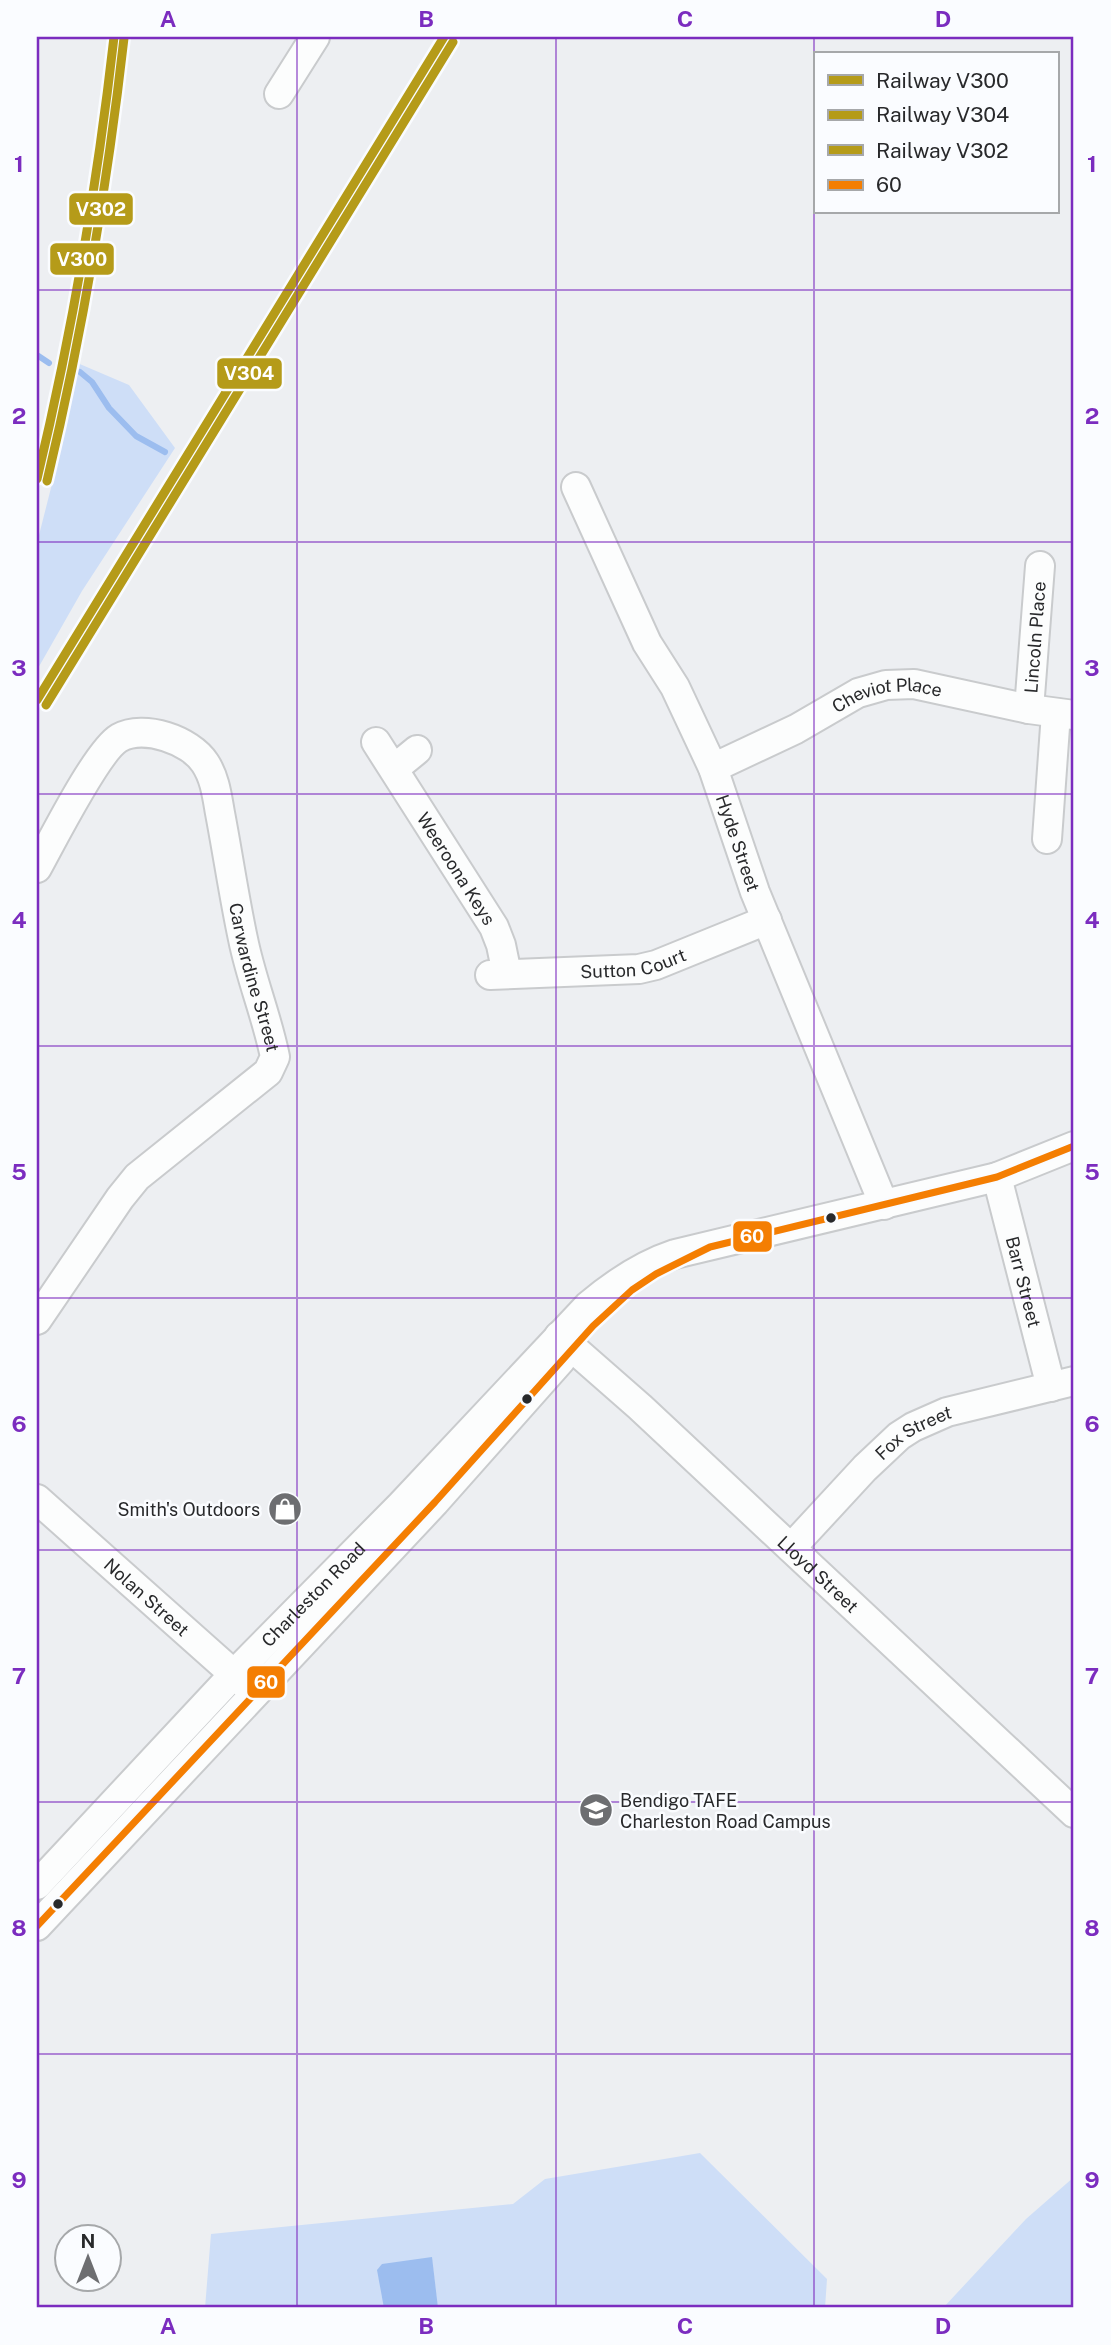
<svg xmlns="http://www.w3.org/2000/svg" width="1111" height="2345" viewBox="0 0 1111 2345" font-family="'Public Sans',sans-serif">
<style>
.green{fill:#cedef7}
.water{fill:#9cbdef}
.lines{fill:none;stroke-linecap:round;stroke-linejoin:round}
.stream{stroke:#9cbdef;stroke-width:6}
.minor-casing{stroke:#c9cbcd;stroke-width:32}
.minor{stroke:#fcfdfd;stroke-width:28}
.bus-1-casing{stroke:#fafcff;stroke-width:12}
.bus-1{stroke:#f47e02;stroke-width:7}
.rail-1-casing{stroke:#fafcff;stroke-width:14}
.rail-2-casing{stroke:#fafcff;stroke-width:14}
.rail-3-casing{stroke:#fafcff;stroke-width:14}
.rail-1{stroke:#b59b19;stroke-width:9}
.rail-2{stroke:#b59b19;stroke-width:9}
.rail-3{stroke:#b59b19;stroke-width:9}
.grid{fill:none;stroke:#7b2cbf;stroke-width:2;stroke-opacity:0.55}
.bus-dot{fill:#28292b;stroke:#fafcff;stroke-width:2.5}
.labels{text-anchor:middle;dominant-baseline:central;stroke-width:5;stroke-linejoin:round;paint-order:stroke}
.street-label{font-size:18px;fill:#28292b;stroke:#fafcff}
.poi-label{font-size:18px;fill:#28292b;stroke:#fafcff;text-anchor:end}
.line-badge{stroke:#fafcff;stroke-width:2.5}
.badge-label{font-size:19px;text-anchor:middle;font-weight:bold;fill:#fff}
.neatline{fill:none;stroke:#7b2cbf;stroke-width:2.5}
.grid-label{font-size:23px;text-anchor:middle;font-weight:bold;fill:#7b2cbf}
</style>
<rect width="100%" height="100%" fill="#edeff2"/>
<!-- green -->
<path class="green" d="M 75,362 L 129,385 L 175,448 L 82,591 L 37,670 L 37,543 L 52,484 Z
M 700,2153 L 827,2279 L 825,2308 L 205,2308 L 211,2234 L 513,2204 L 545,2179 Z
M 1074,2177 L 1074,2308 L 943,2308 L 1026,2219 Z"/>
<!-- water -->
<path class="water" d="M 432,2257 L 438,2308 L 384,2308 L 377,2270 L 382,2264 Z"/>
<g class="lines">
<!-- stream -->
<path class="stream" d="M 37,355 L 49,363
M 80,372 L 92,382 L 109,408 L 136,436 L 165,452"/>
<!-- minor casing -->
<g class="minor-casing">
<g id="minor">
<path d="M 279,94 L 315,37"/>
<path id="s1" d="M 576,487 L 647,643 L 675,687 L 713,768 L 755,892 L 884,1205"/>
<path id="s2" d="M 1029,709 L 1040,566"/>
<path id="s3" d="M 376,742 L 494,927 L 501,945 L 507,974"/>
<path d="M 395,768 L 417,750"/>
<path id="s4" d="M 713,768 L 796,729 L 858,693 L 886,685 L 914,684 L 1029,709 L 1074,715"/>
<path d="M 1047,839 L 1056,713"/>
<path id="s5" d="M 37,868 C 52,841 97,751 119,738 C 144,724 190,740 205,763 C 215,778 217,796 220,813 C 228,855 234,897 243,939 C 251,979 267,1017 275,1057 L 268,1072 L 137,1177 L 120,1198 L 37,1320"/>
<path id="s6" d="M 490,975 L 639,969 L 656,965 L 767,920"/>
<path id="s7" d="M 997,1177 L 1051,1387"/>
<path id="s8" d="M 559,1336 L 640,1407 L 1074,1813"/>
<path id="s9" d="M 37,1499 L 246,1685"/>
<path id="s10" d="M 791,1548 L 865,1468 L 899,1436 L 913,1427 L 947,1412 L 1074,1381"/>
<path id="s11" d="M 37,1885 L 234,1674 L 401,1505 L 588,1306 C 615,1283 642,1265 675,1254 L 997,1177 L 1074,1146"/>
<path d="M 37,1926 L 435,1502 L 561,1360"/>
</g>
</g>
<!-- minor -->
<use href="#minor" class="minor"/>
<!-- bus-1 casing -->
<g class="bus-1-casing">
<path id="bus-1" d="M 37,1926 L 435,1502 L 593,1326 L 632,1290 L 656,1274 L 710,1247 L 997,1177 L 1074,1146"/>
</g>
<!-- bus-1 -->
<use href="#bus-1" class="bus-1"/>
<!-- rail-1 casing -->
<g class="rail-1-casing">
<path id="rail-1" d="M 37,479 C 72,333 97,186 114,37
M 37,700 L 444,37"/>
</g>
<!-- rail-2 casing -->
<g class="rail-2-casing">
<path id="rail-2" d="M 46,705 L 453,42"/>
</g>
<!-- rail-3 casing -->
<g class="rail-3-casing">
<path id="rail-3" d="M 47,481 C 82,335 107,188 124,38"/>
</g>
<!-- rail-1 -->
<use href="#rail-1" class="rail-1"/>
<!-- rail-2 -->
<use href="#rail-2" class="rail-2"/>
<!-- rail-3 -->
<use href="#rail-3" class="rail-3"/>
</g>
<!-- grid -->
<path class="grid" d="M 297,37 L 297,2308M 556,37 L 556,2308M 814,37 L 814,2308M 37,290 L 1074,290M 37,542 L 1074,542M 37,794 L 1074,794M 37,1046 L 1074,1046M 37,1298 L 1074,1298M 37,1550 L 1074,1550M 37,1802 L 1074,1802M 37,2054 L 1074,2054"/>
<!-- icons -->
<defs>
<g id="shop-disc" transform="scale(1.75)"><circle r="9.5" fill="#6d6e71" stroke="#fafcff"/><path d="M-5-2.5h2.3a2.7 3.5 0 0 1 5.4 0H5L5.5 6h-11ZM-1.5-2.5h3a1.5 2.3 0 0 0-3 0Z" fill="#fff"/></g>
<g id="university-disc" transform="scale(1.75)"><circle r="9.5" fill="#6d6e71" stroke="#fafcff"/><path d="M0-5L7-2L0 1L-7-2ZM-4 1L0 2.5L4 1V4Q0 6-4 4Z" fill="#fff"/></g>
</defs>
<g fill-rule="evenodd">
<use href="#shop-disc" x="285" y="1509"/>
<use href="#university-disc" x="596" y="1810"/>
</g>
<!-- markers -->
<g class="bus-dot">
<circle cx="831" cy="1218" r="6"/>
<circle cx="527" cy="1399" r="6"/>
<circle cx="58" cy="1904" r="6"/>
</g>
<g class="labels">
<!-- street labels -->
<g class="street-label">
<text stroke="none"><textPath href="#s2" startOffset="72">Lincoln Place</textPath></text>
<text stroke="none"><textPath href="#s4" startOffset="192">Cheviot Place</textPath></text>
<text stroke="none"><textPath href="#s1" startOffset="392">Hyde Street</textPath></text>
<text stroke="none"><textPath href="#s3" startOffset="150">Weeroona Keys</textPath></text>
<text stroke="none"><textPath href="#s6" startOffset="144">Sutton Court</textPath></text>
<text stroke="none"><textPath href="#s5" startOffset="471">Carwardine Street</textPath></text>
<text stroke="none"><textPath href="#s7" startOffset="108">Barr Street</textPath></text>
<text stroke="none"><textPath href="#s10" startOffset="170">Fox Street</textPath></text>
<text stroke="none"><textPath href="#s8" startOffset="352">Lloyd Street</textPath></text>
<text stroke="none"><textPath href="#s11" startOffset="401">Charleston Road</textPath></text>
<text stroke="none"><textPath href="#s9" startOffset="147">Nolan Street</textPath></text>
</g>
<!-- poi labels -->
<g class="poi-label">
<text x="260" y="1509">Smith's Outdoors</text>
<text x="620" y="1800" text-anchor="start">Bendigo TAFE<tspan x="620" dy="21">Charleston Road Campus</tspan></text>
</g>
</g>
<g class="line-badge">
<rect x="68" y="192" width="66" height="34" rx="7" fill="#b59b19"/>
<rect x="49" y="242" width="66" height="34" rx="7" fill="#b59b19"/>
<rect x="216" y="357" width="67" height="33" rx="7" fill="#b59b19"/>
<rect x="732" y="1220" width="41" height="33" rx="7" fill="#f47e02"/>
<rect x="246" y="1665" width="40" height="34" rx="7" fill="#f47e02"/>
</g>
<g class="badge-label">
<text x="101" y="216">V302</text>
<text x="82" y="266">V300</text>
<text x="249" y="380">V304</text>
<text x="752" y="1243">60</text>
<text x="266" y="1689">60</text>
</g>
<!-- border -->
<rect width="1111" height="2345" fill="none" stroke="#fafcff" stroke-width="77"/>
<!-- legend -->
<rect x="814" y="52" width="245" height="161" fill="#fafcff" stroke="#a6a8aa" stroke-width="2"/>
<rect x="828" y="75" width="35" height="10" fill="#b59b19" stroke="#a6a8aa" stroke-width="2"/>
<text x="876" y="88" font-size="21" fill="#28292b">Railway V300</text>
<rect x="828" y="110" width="35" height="10" fill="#b59b19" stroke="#a6a8aa" stroke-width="2"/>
<text x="876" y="122" font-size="21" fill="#28292b">Railway V304</text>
<rect x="828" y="145" width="35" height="10" fill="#b59b19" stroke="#a6a8aa" stroke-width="2"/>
<text x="876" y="158" font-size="21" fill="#28292b">Railway V302</text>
<rect x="828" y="180" width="35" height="10" fill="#f47e02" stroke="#a6a8aa" stroke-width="2"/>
<text x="876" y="192" font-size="21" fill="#28292b">60</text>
<!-- north arrow -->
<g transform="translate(88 2258)"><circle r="33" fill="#fafcff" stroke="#a6a8aa" stroke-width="2"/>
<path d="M0-5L12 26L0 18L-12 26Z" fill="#6d6e71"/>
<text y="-10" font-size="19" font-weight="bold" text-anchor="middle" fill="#28292b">N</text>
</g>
<rect x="38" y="38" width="1034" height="2268" class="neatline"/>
<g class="grid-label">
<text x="168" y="27">A</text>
<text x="426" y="27">B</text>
<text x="685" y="27">C</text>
<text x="943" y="27">D</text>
<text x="19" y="172">1</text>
<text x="1092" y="172">1</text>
<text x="19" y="424">2</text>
<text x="1092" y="424">2</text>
<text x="19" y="676">3</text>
<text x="1092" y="676">3</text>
<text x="19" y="928">4</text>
<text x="1092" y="928">4</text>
<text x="19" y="1180">5</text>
<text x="1092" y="1180">5</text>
<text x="19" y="1432">6</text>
<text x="1092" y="1432">6</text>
<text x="19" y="1684">7</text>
<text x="1092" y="1684">7</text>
<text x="19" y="1936">8</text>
<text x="1092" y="1936">8</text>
<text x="19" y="2188">9</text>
<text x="1092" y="2188">9</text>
<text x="168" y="2334">A</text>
<text x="426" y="2334">B</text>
<text x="685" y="2334">C</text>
<text x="943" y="2334">D</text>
</g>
</svg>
